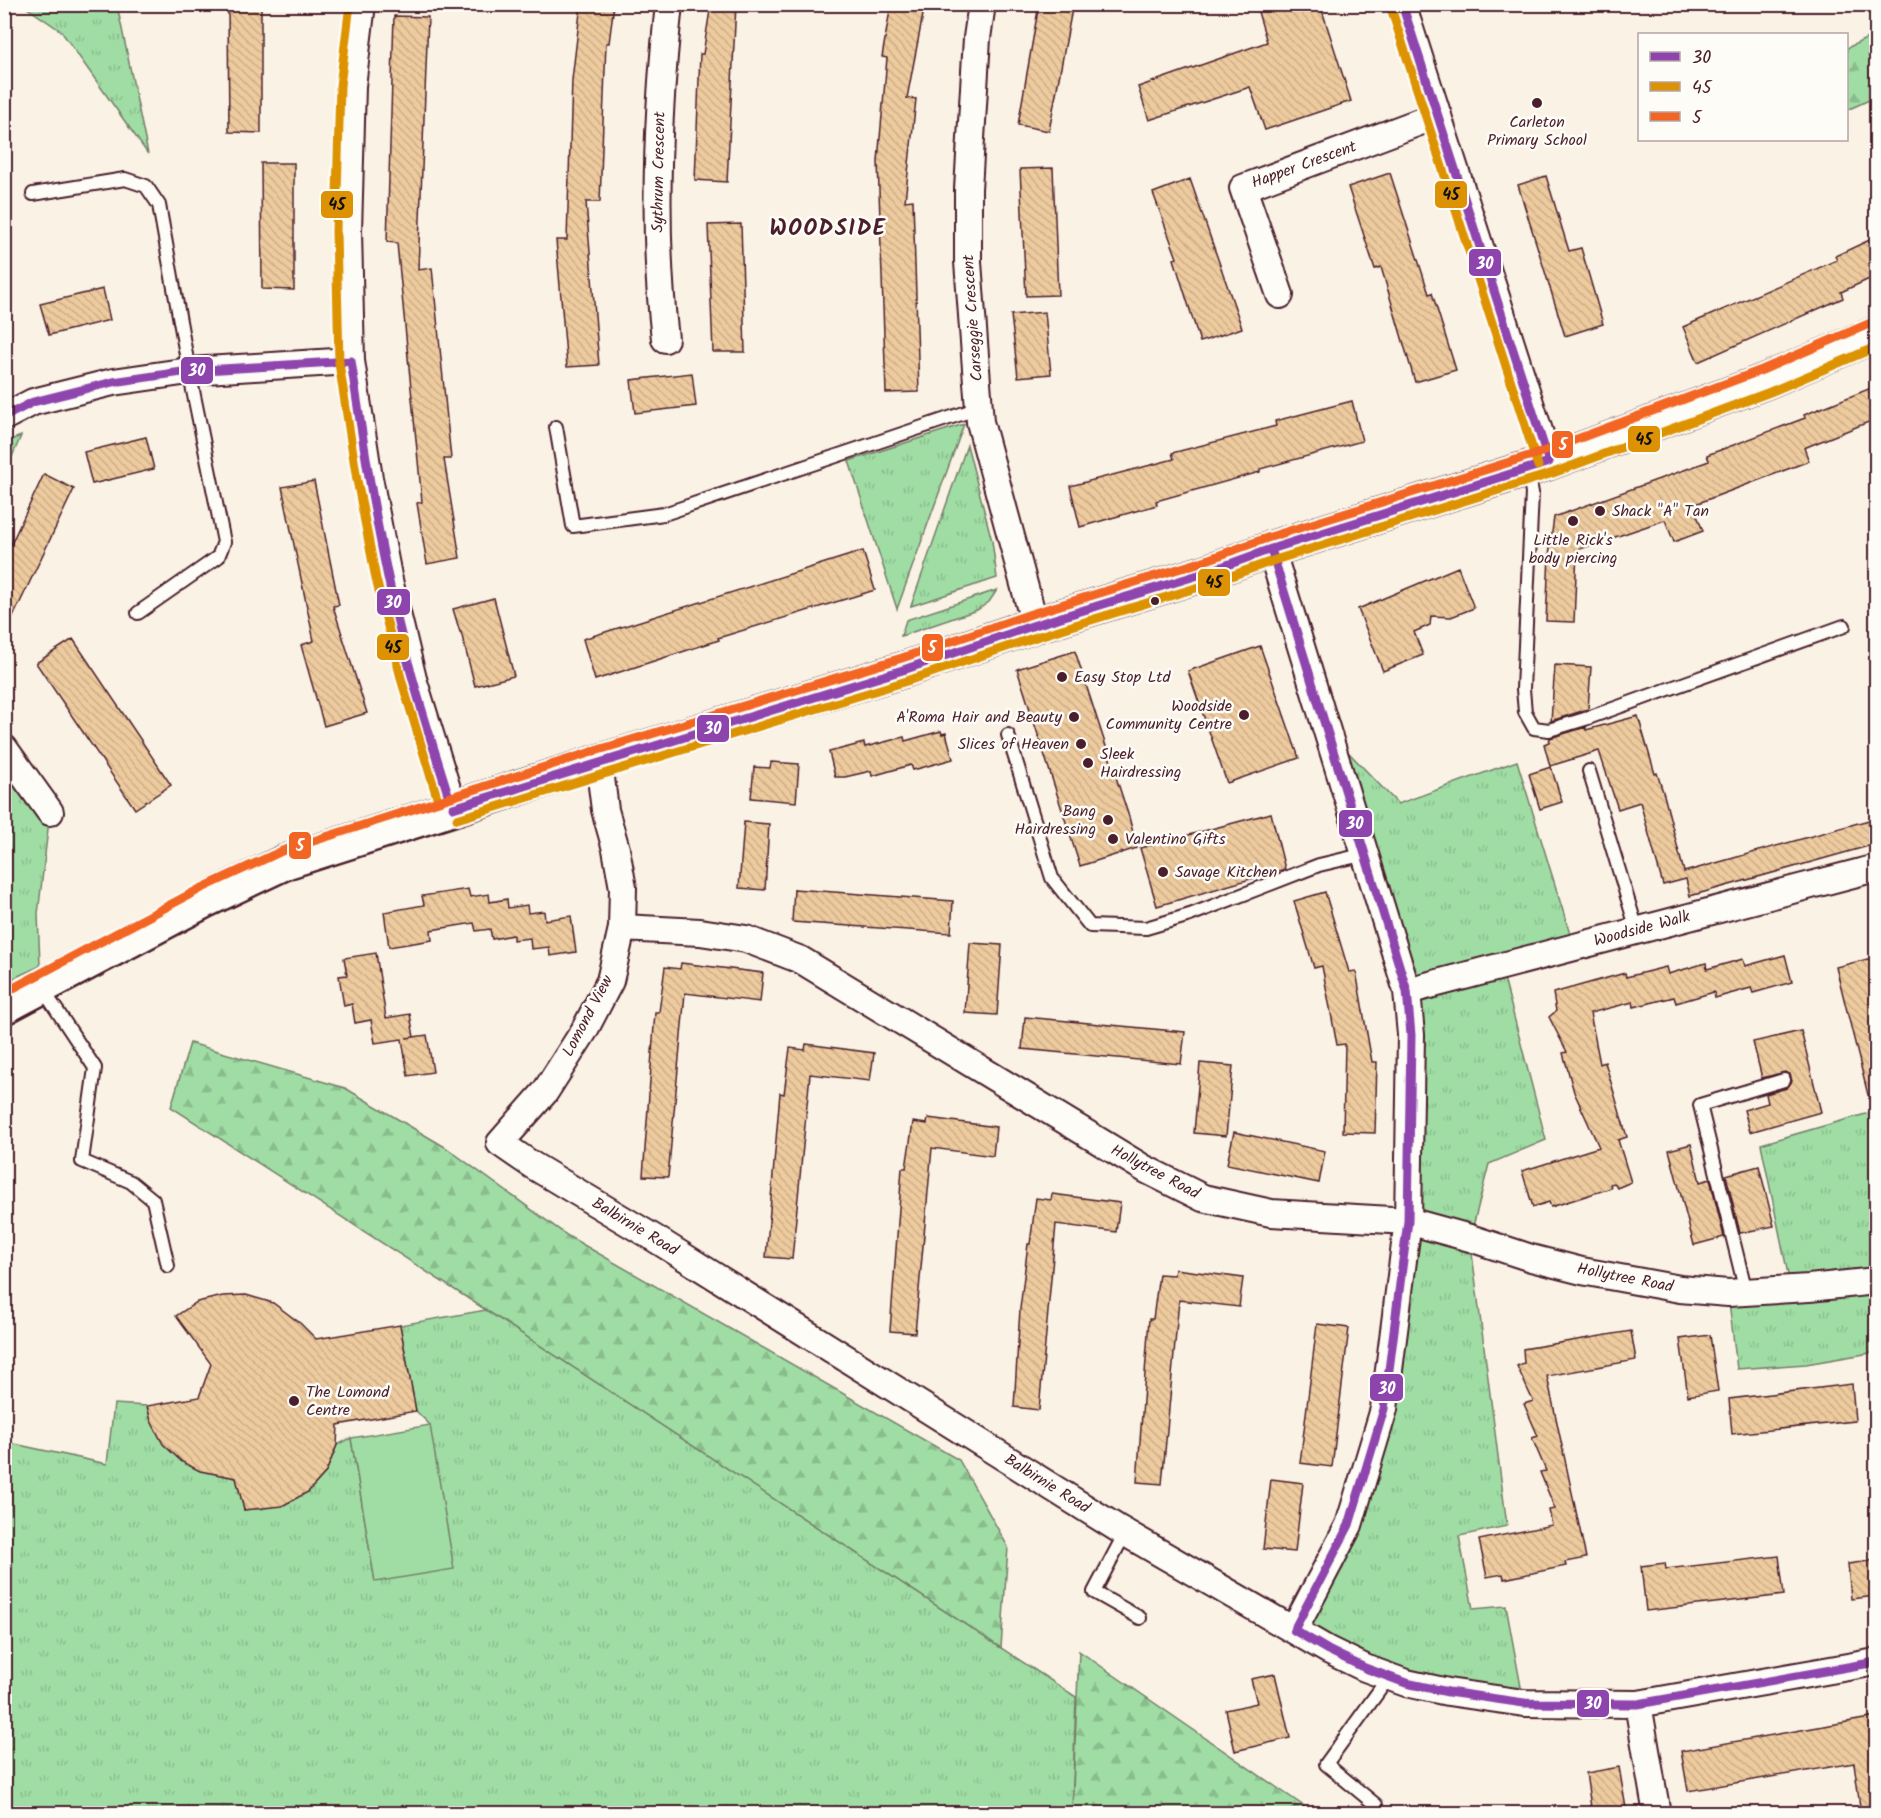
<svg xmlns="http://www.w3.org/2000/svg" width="1881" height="1818" viewBox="0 0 1881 1818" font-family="Kalam,sans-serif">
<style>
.grass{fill:url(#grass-tufts);stroke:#747e68;stroke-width:1.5}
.forest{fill:url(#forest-firs);stroke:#747e68;stroke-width:1.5}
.pitch{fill:#9fdda4;stroke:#747e68;stroke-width:1.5}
.building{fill:url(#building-back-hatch);stroke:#4a1f2b;stroke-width:1.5}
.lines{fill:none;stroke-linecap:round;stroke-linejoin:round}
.lane-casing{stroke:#4a1f2b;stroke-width:16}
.street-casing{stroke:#4a1f2b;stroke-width:30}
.secondary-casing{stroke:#4a1f2b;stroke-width:38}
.lane{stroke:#fdfcf7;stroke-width:12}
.street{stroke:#fdfcf7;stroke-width:26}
.secondary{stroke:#fdfcf7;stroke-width:33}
.bus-1-casing{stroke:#fdfcf7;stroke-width:14}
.bus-2-casing{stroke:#fdfcf7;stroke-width:14}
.bus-3-casing{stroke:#fdfcf7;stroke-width:14}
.bus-1{stroke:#8e44ad;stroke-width:9}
.bus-2{stroke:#dd9206;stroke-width:9}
.bus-3{stroke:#f26522;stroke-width:9}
.poi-dot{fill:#4a1f2b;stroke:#fdfcf7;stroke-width:2}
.labels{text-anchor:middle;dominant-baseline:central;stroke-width:5;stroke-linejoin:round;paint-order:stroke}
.poi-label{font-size:16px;fill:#4a1f2b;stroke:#fdfcf7;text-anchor:start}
.street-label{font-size:16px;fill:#4a1f2b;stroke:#fdfcf7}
.district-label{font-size:22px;font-weight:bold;letter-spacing:1.5px;fill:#4a1f2b;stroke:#fdfcf7}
.line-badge{stroke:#fdfcf7;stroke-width:2}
.badge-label{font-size:16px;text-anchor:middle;font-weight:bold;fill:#fff}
.pale-badge-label{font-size:16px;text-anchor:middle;font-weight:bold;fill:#111}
</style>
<defs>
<pattern id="grass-tufts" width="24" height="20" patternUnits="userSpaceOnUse" patternTransform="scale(1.5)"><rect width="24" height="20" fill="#9fdda4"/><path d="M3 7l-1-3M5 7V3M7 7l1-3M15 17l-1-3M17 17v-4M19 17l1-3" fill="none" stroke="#8abd8d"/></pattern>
<pattern id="forest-firs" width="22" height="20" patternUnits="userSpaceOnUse" patternTransform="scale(1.5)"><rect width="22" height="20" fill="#9fdda4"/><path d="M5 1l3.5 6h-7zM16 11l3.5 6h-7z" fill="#8abd8d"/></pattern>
<pattern id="building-back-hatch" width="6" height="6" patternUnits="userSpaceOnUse" patternTransform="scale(1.5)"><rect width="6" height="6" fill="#edcb9e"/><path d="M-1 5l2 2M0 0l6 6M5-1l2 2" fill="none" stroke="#cdae88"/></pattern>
</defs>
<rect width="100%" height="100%" fill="#faf2e5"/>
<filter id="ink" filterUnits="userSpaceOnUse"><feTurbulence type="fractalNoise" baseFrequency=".0167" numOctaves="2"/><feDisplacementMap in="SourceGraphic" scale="12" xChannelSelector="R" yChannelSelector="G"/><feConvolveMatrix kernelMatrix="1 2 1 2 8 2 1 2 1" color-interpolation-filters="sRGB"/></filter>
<g filter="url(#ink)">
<!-- grass -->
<path class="grass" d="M 23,5 L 117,5 L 148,154 L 61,31 Z
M 964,424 L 897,609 L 849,461 Z
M 21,436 L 5,473 L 5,442 Z
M 967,445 L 992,541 L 997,578 L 911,606 Z
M 997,590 L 989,602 L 977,610 L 901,636 L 906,620 Z
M 1327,730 L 1398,804 L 1517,761 L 1574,947 L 1501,967 L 1546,1140 L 1489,1164 L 1470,1238 L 1507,1526 L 1459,1536 L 1473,1609 L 1506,1606 L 1524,1703 L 1448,1692 L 1294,1630 L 1384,1409 L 1411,1035 Z
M 4,748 L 50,812 L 38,914 L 40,966 L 5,982 Z
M 1876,1111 L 1876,1352 L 1806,1364 L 1737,1369 L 1728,1293 L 1791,1289 L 1761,1144 Z
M 486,1310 L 1076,1697 L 1072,1813 L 5,1814 L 5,1442 L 107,1464 L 114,1404 L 147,1406 L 151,1421 L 236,1474 L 244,1510 L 308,1492 L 326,1472 L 337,1445 L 351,1438 L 375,1581 L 430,1425 L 416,1411 L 400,1325 Z"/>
<!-- forest -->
<path class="forest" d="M 1876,34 L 1876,97 L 1847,110 L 1847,48 Z
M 190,1043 L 345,1088 L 445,1147 L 568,1236 L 959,1460 L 1008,1547 L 1001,1648 L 486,1310 L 171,1107 Z
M 1079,1651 L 1282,1791 L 1314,1813 L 1072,1813 Z"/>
<!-- pitch -->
<path class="pitch" d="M 430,1425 L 454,1569 L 375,1582 L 351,1438 Z"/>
<!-- building -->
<path class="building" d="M 581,4 L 614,4 L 609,43 L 606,43 L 600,202 L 586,202 L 599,365 L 567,367 L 556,240 L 567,240 L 572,80 Z
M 711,4 L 736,4 L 727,182 L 695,180 L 700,54 L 703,54 Z
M 891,4 L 925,4 L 907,98 L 916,99 L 905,201 L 913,200 L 919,392 L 886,393 L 878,161 L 887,58 L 882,57 Z
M 1039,4 L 1073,4 L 1049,131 L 1018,125 Z
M 1281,4 L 1320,4 L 1351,101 L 1265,130 L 1250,87 L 1149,120 L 1138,87 L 1267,42 L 1258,12 Z
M 228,6 L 261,6 L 261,133 L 229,132 Z
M 394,16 L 428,17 L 418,270 L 432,268 L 451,459 L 444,459 L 460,558 L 427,564 L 417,503 L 422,502 L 397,243 L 387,242 Z
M 261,163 L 294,163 L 294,290 L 262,289 Z
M 1053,168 L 1058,295 L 1026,296 L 1020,169 Z
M 1390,173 L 1429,294 L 1432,293 L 1456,370 L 1415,382 L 1381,267 L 1375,269 L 1348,187 Z
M 1546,176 L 1569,251 L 1581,248 L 1603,324 L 1565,336 L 1518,185 Z
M 1190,179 L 1242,328 L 1200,342 L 1174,259 L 1177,258 L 1153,193 Z
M 741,224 L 745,352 L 713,352 L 708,225 Z
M 1876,237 L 1876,276 L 1841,292 L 1843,298 L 1698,362 L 1683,327 L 1837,260 L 1835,256 Z
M 103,289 L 110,320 L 49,335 L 40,304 Z
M 1045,312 L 1051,374 L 1018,377 L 1011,315 Z
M 692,373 L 696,406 L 635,413 L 631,380 Z
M 1876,386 L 1876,419 L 1804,448 L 1809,461 L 1693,505 L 1703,531 L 1674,542 L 1665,520 L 1577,550 L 1574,622 L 1546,621 L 1549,555 L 1554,517 L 1709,461 L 1707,455 L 1805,418 L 1804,415 Z
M 1352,401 L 1362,441 L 1260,469 L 1260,472 L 1156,501 L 1157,505 L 1080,527 L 1070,486 L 1174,459 L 1172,453 L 1276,426 L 1275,421 Z
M 146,437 L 154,469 L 92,484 L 84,452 Z
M 44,474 L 74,489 L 4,636 L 4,559 Z
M 314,481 L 339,605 L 333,606 L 367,713 L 324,726 L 301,645 L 314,641 L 282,487 Z
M 863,551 L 875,590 L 718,638 L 719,640 L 595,680 L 583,639 Z
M 1458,567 L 1474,608 L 1451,617 L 1431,616 L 1430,625 L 1414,632 L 1423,655 L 1383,671 L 1358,609 Z
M 494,598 L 514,676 L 475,686 L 461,632 L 460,632 L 453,609 Z
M 73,639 L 171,785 L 135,809 L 36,663 Z
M 1260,646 L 1299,758 L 1227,783 L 1188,671 Z
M 1075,651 L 1129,817 L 1137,848 L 1080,866 L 1017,669 Z
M 1555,665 L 1591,667 L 1588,709 L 1551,721 Z
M 1638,716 L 1655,774 L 1657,773 L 1664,795 L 1684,872 L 1876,818 L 1876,844 L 1690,896 L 1686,879 L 1663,885 L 1640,802 L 1618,809 L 1599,751 L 1550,766 L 1544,744 L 1549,742 L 1550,738 L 1586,727 L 1586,730 Z
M 941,731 L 942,734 L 946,733 L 953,759 L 913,770 L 911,765 L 872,776 L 871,771 L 845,777 L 835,777 L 829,752 L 864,743 L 865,747 L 904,737 L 905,741 Z
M 771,762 L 799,764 L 796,802 L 751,798 L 754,767 L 770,768 Z
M 1551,767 L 1562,802 L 1540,809 L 1529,774 Z
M 1271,813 L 1285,869 L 1157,906 L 1140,848 Z
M 744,822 L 769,824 L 765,890 L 739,888 Z
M 468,889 L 470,897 L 489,894 L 490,902 L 507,899 L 508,908 L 527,905 L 528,913 L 544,911 L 545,920 L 571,916 L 576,952 L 550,956 L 549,947 L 531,949 L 530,938 L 513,940 L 513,935 L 492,939 L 490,929 L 476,931 L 474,923 L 431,930 L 432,940 L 389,947 L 384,912 L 424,905 L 422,896 Z
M 794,889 L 953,901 L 951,933 L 792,922 Z
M 1325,892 L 1349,972 L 1356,971 L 1372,1062 L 1377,1062 L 1375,1133 L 1343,1132 L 1345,1044 L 1337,1045 L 1322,966 L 1314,968 L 1294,901 Z
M 970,943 L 1002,945 L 997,1015 L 965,1013 Z
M 376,953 L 386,1018 L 410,1014 L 414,1037 L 406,1038 L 427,1035 L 433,1072 L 408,1076 L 402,1039 L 375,1043 L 371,1020 L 355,1023 L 352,1004 L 344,1006 L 339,976 L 347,975 L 344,958 Z
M 1785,955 L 1792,982 L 1753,993 L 1751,988 L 1715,998 L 1714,992 L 1676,1003 L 1674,997 L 1634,1007 L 1633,1002 L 1590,1013 L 1600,1064 L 1605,1062 L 1627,1137 L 1618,1140 L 1631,1182 L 1617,1188 L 1614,1183 L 1610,1184 L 1611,1188 L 1551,1207 L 1549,1202 L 1533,1207 L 1522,1171 L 1599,1147 L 1574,1092 L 1563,1053 L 1567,1052 L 1549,1017 L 1556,1011 L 1553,993 L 1625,973 L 1626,977 L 1666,967 L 1668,974 L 1706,963 L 1707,969 L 1743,959 L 1745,966 Z
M 1872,958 L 1876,976 L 1876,1094 L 1868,1095 L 1836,967 Z
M 681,963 L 763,973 L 760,1002 L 685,993 L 668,1177 L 643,1176 L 655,1012 L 659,1012 L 665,967 L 680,969 Z
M 1025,1017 L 1185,1032 L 1181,1064 L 1022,1049 Z
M 1801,1031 L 1821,1112 L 1750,1132 L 1744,1110 L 1768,1103 L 1766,1094 L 1787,1088 L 1792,1081 L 1790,1074 L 1785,1072 L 1762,1078 L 1753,1042 Z
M 806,1044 L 874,1053 L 870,1081 L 810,1074 L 792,1259 L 766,1257 L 780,1093 L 784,1094 L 790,1048 L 805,1050 Z
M 1200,1063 L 1233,1066 L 1226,1136 L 1194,1133 Z
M 928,1118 L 996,1127 L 993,1156 L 932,1148 L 915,1333 L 890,1331 L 902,1168 L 906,1168 L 913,1122 L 927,1124 Z
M 1234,1132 L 1325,1151 L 1319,1183 L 1227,1164 Z
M 1691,1144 L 1700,1182 L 1710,1179 L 1724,1237 L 1694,1245 L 1669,1150 Z
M 1759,1166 L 1774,1226 L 1740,1233 L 1726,1175 Z
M 1052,1194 L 1120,1203 L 1116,1232 L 1056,1224 L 1039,1410 L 1014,1407 L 1020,1309 L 1028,1244 L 1030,1244 L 1036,1198 L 1051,1200 Z
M 1175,1269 L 1243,1278 L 1239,1307 L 1179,1300 L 1162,1484 L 1137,1482 L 1149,1319 L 1153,1319 L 1159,1274 L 1174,1275 Z
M 246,1295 L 273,1303 L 300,1323 L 316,1339 L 400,1325 L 416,1411 L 338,1425 L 337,1445 L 326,1472 L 308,1492 L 282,1506 L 244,1510 L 236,1478 L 200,1471 L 182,1462 L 163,1444 L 151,1421 L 147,1406 L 199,1397 L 211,1364 L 176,1316 L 197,1302 L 223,1296 Z
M 1317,1324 L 1349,1328 L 1332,1467 L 1300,1463 Z
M 1631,1331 L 1636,1360 L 1547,1376 L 1586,1558 L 1565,1562 L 1566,1566 L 1504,1579 L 1503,1574 L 1487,1577 L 1479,1540 L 1552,1525 L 1549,1510 L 1555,1509 L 1540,1472 L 1546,1471 L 1532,1438 L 1538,1436 L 1524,1404 L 1533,1401 L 1517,1366 L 1524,1363 L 1523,1349 Z
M 1710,1335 L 1718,1391 L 1688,1396 L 1680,1339 Z
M 1852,1384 L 1855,1421 L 1732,1434 L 1729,1399 Z
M 1271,1479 L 1303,1483 L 1295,1552 L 1263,1549 Z
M 1779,1556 L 1784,1595 L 1646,1611 L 1641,1566 L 1665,1563 L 1666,1569 Z
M 1876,1560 L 1876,1596 L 1851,1599 L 1848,1564 Z
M 1275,1674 L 1290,1738 L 1235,1751 L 1226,1710 L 1257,1703 L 1251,1679 Z
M 1876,1717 L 1876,1814 L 1861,1814 L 1854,1763 L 1688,1791 L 1681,1751 Z
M 1619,1767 L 1627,1814 L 1592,1814 L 1586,1773 Z"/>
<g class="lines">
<!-- lane casing -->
<g class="lane-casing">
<path id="lane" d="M 33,194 L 125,179 L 146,186 L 159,205 L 189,371 L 224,542 L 218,557 L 138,613
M 556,427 L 573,526 L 664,514 L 979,408
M 1528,470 L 1532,493 L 1523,689 L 1525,712 L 1534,728 L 1549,730 L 1585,719 L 1844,626
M 1008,735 L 1052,878 L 1090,926 L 1146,928 L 1190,915 L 1319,865 L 1366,854
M 1589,771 L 1637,930
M 42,988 L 95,1068 L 82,1161 L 131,1182 L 153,1200 L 168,1266
M 1746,1292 L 1700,1105 L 1784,1080
M 1125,1533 L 1094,1592 L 1140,1618
M 1376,1805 L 1326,1764 L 1389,1677"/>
</g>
<!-- street casing -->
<g class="street-casing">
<path id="street" d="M 362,4 L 352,86 L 348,231 L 351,361 L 369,478 L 388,576 L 413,679 L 453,808
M 982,4 L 977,38 L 968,189 L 968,262 L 980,422 L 1035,625
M 1402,4 L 1549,462
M 1280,295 L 1243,188 L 1438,115
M 665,339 C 652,228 657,115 669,4
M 4,417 L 33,402 L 113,382 L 189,371 L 351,361
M 1271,549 L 1407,991 L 1411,1035 L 1408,1221 L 1384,1409 L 1349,1525 L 1294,1630
M 4,748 L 50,812
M 599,762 L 605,810 L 616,849 L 623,888 L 622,928 L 610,981 L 584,1031 L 545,1092 L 500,1143 L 532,1165 L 654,1238 L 1117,1528 L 1328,1650 L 1365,1668 L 1406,1683 L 1448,1692 L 1524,1703 L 1638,1704 L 1876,1662
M 622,928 L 700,932 L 746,939 L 801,960 L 1145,1169 L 1203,1198 L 1271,1213 L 1408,1221 L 1470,1238 L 1531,1258 L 1582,1271 L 1680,1289 L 1728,1293 L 1809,1288 L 1876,1281
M 1407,991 L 1876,868
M 1638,1704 L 1657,1814"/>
</g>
<!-- secondary casing -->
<g class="secondary-casing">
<path id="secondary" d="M 4,1007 L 206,900 L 286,862 L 599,762 L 906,669 L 1035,625 L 1205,573 L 1271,549 L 1549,462 L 1766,381 L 1876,334"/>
</g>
<!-- lane -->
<use href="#lane" class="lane"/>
<!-- street -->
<use href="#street" class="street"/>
<!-- secondary -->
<use href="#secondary" class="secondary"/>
<!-- bus-1 casing -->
<g class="bus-1-casing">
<path id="bus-1" d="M 4,417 L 33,402 L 113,382 L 189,371 L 351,361 C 363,441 375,521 393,600 C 407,666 428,730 448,794
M 1271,549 L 1407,991 L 1411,1035 L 1408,1221 L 1384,1409 L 1349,1525 L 1294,1630 L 1328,1650 L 1365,1668 L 1406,1683 L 1448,1692 L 1524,1703 L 1638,1704 L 1876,1662
M 453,808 L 906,669 L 1035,625 L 1205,573 L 1271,549 L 1549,462 L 1402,4"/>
</g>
<!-- bus-2 casing -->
<g class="bus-2-casing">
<path id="bus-2" d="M 350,4 L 340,86 L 336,231 L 339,363 L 357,480 L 376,579 L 402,682 L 437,797
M 1391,8 L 1538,466
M 457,819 L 910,680 L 1039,636 L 1209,584 L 1275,560 L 1553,473 L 1770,392 L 1876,347"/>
</g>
<!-- bus-3 casing -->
<g class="bus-3-casing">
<path id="bus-3" d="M 4,993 L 200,889 L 282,851 L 595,751 L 902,658 L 1031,614 L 1201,562 L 1267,538 L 1545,451 L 1762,370 L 1871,323"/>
</g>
<!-- bus-1 -->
<use href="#bus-1" class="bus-1"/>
<!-- bus-2 -->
<use href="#bus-2" class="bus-2"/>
<!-- bus-3 -->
<use href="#bus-3" class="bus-3"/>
</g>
</g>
<!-- markers -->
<g class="poi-dot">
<circle cx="1537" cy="103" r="6"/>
<circle cx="1600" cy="511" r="6"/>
<circle cx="1573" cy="521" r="6"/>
<circle cx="1155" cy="601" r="5"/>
<circle cx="1062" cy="677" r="6"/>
<circle cx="1244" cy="715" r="6"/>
<circle cx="1074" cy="717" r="6"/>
<circle cx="1081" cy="744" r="6"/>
<circle cx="1088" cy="763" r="6"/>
<circle cx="1108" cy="820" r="6"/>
<circle cx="1113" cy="839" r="6"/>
<circle cx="1163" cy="872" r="6"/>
<circle cx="294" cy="1401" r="6"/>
</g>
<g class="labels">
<!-- poi labels -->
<g class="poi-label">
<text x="1537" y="122" text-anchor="middle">Carleton<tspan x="1537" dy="18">Primary School</tspan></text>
<text x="1612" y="511">Shack "A" Tan</text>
<text x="1573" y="540" text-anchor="middle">Little Rick's<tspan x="1573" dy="18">body piercing</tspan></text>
<text x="1074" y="677">Easy Stop Ltd</text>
<text x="1232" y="706" text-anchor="end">Woodside<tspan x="1232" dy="18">Community Centre</tspan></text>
<text x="1062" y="717" text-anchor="end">A'Roma Hair and Beauty</text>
<text x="1069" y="744" text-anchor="end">Slices of Heaven</text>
<text x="1100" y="754">Sleek<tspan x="1100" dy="18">Hairdressing</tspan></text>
<text x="1096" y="811" text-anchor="end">Bang<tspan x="1096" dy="18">Hairdressing</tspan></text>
<text x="1125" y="839">Valentino Gifts</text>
<text x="1175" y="872">Savage Kitchen</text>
<text x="306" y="1392">The Lomond<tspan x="306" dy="18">Centre</tspan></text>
</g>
<!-- street labels -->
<g class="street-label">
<text transform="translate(1304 165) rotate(-20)">Happer Crescent</text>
<text transform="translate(659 172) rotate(-89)">Sythrum Crescent</text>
<text transform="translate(973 318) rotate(-94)">Carseggie Crescent</text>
<text transform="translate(1642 929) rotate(-15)">Woodside Walk</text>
<text transform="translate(588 1016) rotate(-62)">Lomond View</text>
<text transform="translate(1155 1172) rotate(28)">Hollytree Road</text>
<text transform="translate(635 1227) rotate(31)">Balbirnie Road</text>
<text transform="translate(1625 1278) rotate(11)">Hollytree Road</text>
<text transform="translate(1047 1484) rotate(32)">Balbirnie Road</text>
</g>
<!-- district labels -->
<g class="district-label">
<text x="828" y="229">WOODSIDE</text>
</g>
</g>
<g class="line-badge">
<rect x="1434" y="180" width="34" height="29" rx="6" fill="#dd9206"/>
<rect x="320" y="190" width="34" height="29" rx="6" fill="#dd9206"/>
<rect x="1468" y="248" width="34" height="29" rx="6" fill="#8e44ad"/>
<rect x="180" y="356" width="34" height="29" rx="6" fill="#8e44ad"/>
<rect x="1627" y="425" width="34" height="28" rx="6" fill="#dd9206"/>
<rect x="1551" y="430" width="23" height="29" rx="6" fill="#f26522"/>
<rect x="1197" y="568" width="34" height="29" rx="6" fill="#dd9206"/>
<rect x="376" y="588" width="35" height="28" rx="6" fill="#8e44ad"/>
<rect x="376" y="633" width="34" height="28" rx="6" fill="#dd9206"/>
<rect x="921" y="633" width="23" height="29" rx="6" fill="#f26522"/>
<rect x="696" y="714" width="34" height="29" rx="6" fill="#8e44ad"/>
<rect x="1338" y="809" width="35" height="29" rx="6" fill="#8e44ad"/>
<rect x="288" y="831" width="24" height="29" rx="6" fill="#f26522"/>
<rect x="1369" y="1373" width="35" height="29" rx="6" fill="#8e44ad"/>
<rect x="1576" y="1689" width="34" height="29" rx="6" fill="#8e44ad"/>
</g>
<g class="badge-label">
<text x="1485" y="269">30</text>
<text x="197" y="376">30</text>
<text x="1563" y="450">5</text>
<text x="393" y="608">30</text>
<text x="932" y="653">5</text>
<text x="713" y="734">30</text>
<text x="1355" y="829">30</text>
<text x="300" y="851">5</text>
<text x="1387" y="1394">30</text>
<text x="1593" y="1709">30</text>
</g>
<g class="pale-badge-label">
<text x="1451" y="200">45</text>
<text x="337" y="210">45</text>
<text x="1644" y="445">45</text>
<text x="1214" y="588">45</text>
<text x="393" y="653">45</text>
</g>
<!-- margin -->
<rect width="1881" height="1818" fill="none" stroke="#fdfcf7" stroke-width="24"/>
<rect x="12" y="12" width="1857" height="1794" fill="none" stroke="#4a1f2b" stroke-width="2" filter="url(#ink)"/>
<!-- legend -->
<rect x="1638" y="33" width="210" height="108" fill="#fdfcf7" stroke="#b5a4a5" stroke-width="1.5"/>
<rect x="1650" y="52" width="30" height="9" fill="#8e44ad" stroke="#b5a4a5" stroke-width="1.5"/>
<text x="1692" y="63" font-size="18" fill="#4a1f2b">30</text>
<rect x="1650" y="82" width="30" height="9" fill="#dd9206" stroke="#b5a4a5" stroke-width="1.5"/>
<text x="1692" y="93" font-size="18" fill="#4a1f2b">45</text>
<rect x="1650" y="112" width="30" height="9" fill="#f26522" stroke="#b5a4a5" stroke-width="1.5"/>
<text x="1692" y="123" font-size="18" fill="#4a1f2b">5</text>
</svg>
